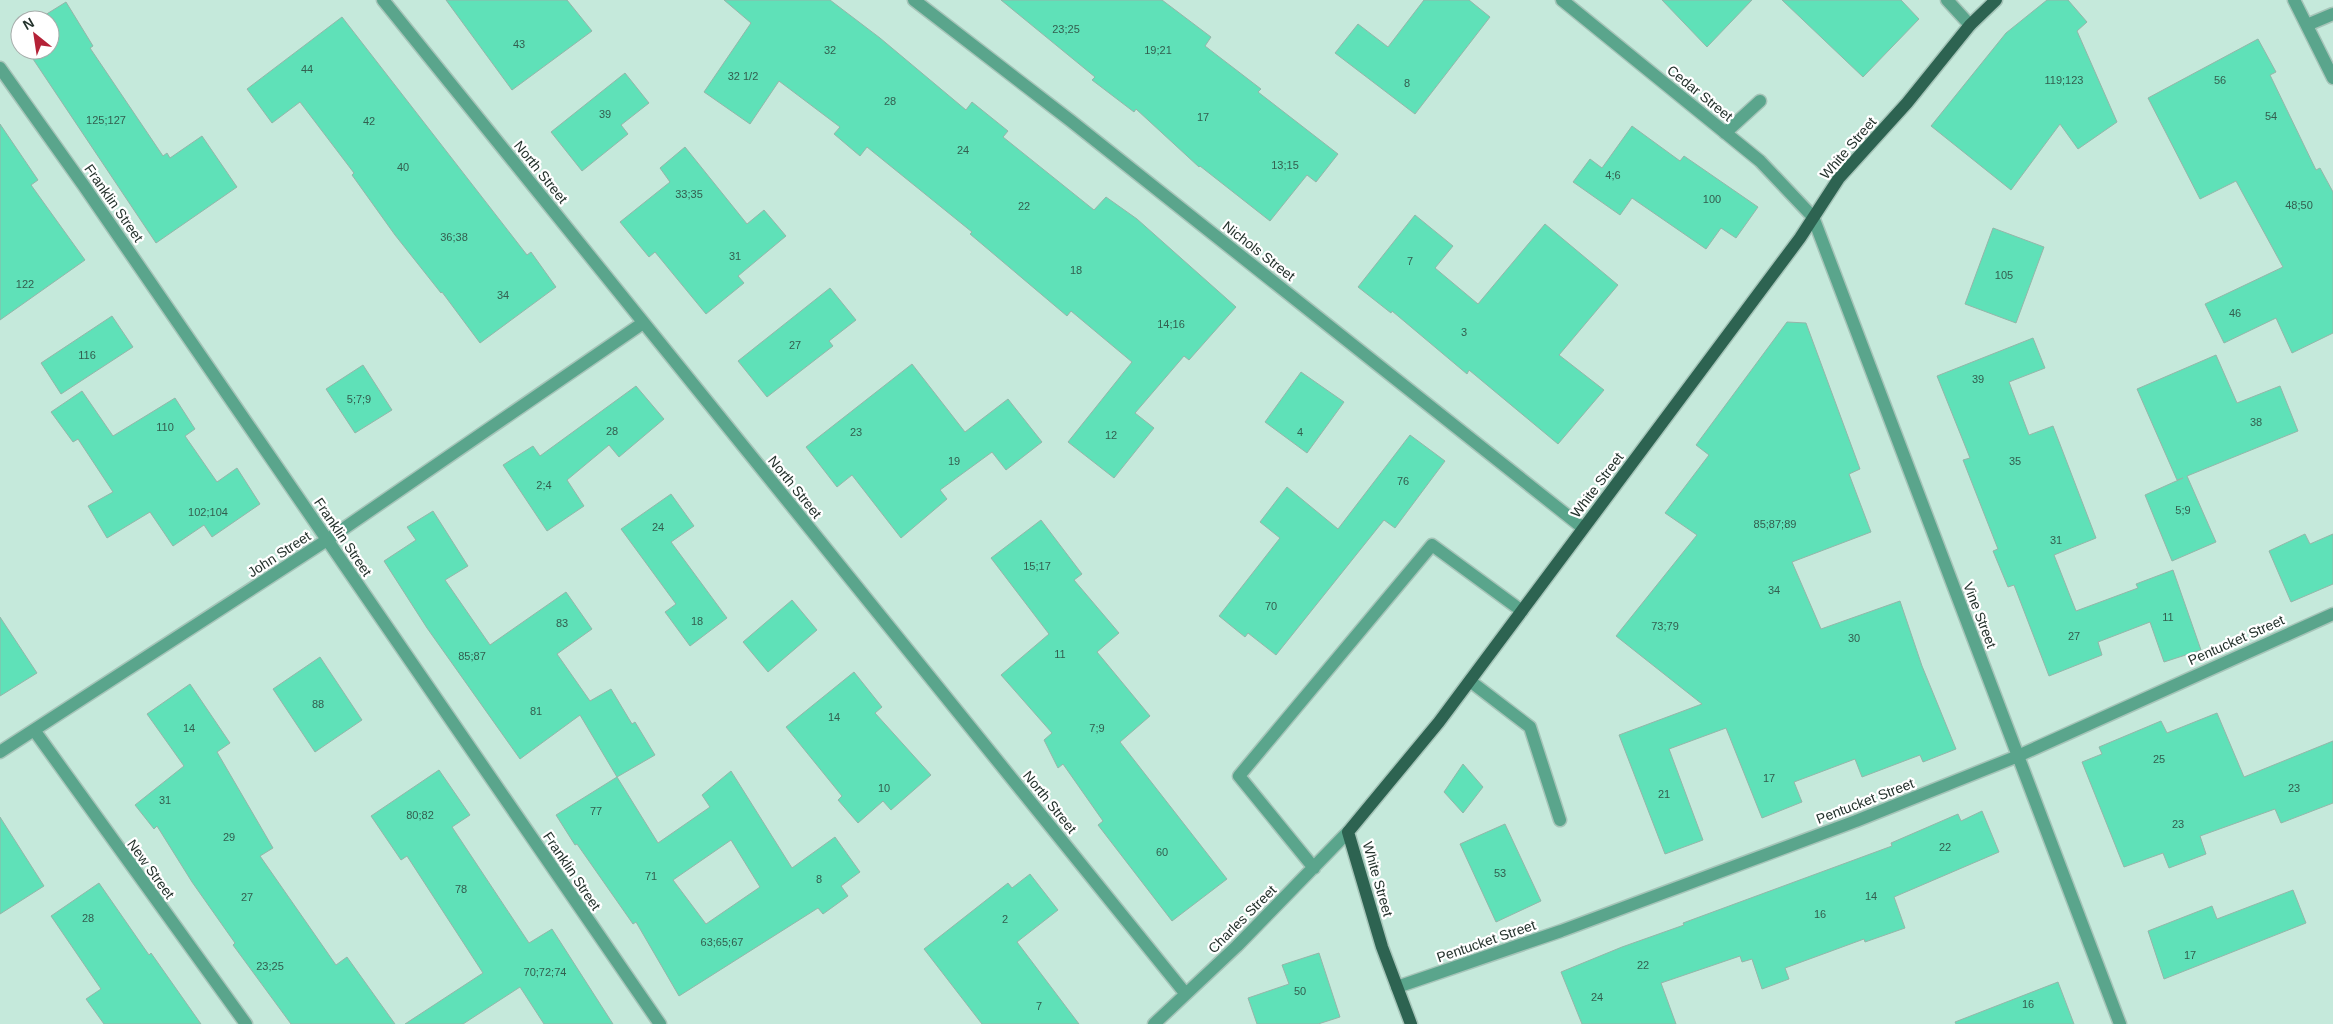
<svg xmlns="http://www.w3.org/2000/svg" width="2333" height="1024" viewBox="0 0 2333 1024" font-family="Arial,sans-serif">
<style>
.building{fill:#5fe1b8;stroke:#94b6a9;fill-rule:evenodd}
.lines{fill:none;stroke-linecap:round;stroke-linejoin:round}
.minor-casing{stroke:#a5c4b8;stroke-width:15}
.major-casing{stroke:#a5c4b8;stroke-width:15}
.minor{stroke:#5aa58c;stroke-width:12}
.major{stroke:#2d6351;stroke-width:12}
.labels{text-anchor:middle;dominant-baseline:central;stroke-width:4.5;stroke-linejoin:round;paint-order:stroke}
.number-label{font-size:11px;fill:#335e4f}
.street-label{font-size:14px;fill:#24322c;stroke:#fff}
</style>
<rect width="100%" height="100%" fill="#c5e9db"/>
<!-- building -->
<path class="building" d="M 446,0 L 567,0 L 592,31 L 512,90 Z
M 724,0 L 830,0 L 880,38 L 966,110 L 972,102 L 1008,131 L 1003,137 L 1094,210 L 1106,197 L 1137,219 L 1236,307 L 1189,360 L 1184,356 L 1135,413 L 1154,428 L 1114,478 L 1068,442 L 1132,362 L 1071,311 L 1067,316 L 970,234 L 972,232 L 867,147 L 860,156 L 834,134 L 840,127 L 779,81 L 750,124 L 704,92 L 751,23 Z
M 1001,0 L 1162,0 L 1211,37 L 1205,46 L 1261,89 L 1258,92 L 1338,154 L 1316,182 L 1307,175 L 1270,221 L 1200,166 L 1199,167 L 1136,109 L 1134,112 L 1092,80 L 1095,77 Z
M 1424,0 L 1469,0 L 1490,17 L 1415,114 L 1335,53 L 1358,24 L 1388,47 Z
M 1662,0 L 1752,0 L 1707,47 Z
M 1782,0 L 1901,0 L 1919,19 L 1863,77 Z
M 2047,0 L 2068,0 L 2087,22 L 2077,31 L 2117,122 L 2078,149 L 2060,124 L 2011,190 L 1931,126 L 2006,33 Z
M 66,2 L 93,46 L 90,48 L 163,156 L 167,153 L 170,158 L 202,136 L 237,187 L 156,243 L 27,50 L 50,50 L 50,20 L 37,20 Z
M 342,17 L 527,255 L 531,252 L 556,287 L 480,343 L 442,292 L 441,293 L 395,235 L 352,175 L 354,173 L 300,102 L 272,123 L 247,89 Z
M 2258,39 L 2276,72 L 2270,75 L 2316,170 L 2320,168 L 2333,192 L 2333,333 L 2292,353 L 2276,318 L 2224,343 L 2205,304 L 2283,267 L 2236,181 L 2200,199 L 2148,98 Z
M 625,73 L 649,103 L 621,125 L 628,134 L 582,171 L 551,132 Z
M 0,124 L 38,180 L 31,185 L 85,260 L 0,320 Z
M 1632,126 L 1680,161 L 1684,156 L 1758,207 L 1736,238 L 1721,228 L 1706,249 L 1632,198 L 1620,215 L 1573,182 L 1590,159 L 1602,168 Z
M 685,147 L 747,224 L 764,210 L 786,236 L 738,276 L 744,283 L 706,314 L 655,252 L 649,257 L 620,222 L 670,182 L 660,168 Z
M 1415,215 L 1453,246 L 1435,268 L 1478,304 L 1545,224 L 1618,285 L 1559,355 L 1604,390 L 1558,444 L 1469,370 L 1467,374 L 1392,311 L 1391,313 L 1358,287 Z
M 1993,228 L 2044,247 L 2016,323 L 1965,304 Z
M 830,288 L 856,320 L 829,341 L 833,346 L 767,397 L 738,361 Z
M 112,316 L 133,347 L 61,394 L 41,363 Z
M 1787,322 L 1806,323 L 1860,469 L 1849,474 L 1871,532 L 1792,562 L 1821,629 L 1900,601 L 1922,666 L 1956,749 L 1923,762 L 1920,755 L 1862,777 L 1855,759 L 1794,782 L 1802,802 L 1762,818 L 1726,728 L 1669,749 L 1703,840 L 1665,854 L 1619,735 L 1702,704 L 1616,636 L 1697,535 L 1665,513 L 1709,455 L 1696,445 Z
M 2033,338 L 2045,368 L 2009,382 L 2029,435 L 2053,426 L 2096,538 L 2054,555 L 2076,611 L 2138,588 L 2136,584 L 2173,570 L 2201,650 L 2164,662 L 2150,622 L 2098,642 L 2102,655 L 2049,676 L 2014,585 L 2008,587 L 1993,551 L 1998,549 L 1963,460 L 1970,458 L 1937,376 Z
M 2216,355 L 2237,403 L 2280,386 L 2298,431 L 2187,476 L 2216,542 L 2172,561 L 2145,495 L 2183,478 L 2177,480 L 2137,389 Z
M 912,364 L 965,432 L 1008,399 L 1042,442 L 1006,470 L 992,452 L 940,490 L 947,499 L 901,538 L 852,475 L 837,487 L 806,447 Z
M 363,365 L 392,410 L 355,433 L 326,389 Z
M 1301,372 L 1344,402 L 1307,453 L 1265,422 Z
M 636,386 L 664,419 L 619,457 L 609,445 L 567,480 L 584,506 L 547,531 L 503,465 L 533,446 L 540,456 Z
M 82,391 L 113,436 L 175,398 L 195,429 L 185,436 L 217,482 L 237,468 L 260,504 L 212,537 L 204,525 L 173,546 L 150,512 L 107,538 L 88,506 L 113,492 L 78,439 L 73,442 L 51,412 Z
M 1410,435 L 1445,461 L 1395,528 L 1384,520 L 1276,655 L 1248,633 L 1245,637 L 1219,616 L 1280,538 L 1260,522 L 1287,487 L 1338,529 Z
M 671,494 L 694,526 L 671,542 L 727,618 L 690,646 L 665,612 L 676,604 L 621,529 Z
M 433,511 L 468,566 L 445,580 L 490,645 L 566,592 L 592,629 L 557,654 L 590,701 L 611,689 L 632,724 L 635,722 L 655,755 L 617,777 L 580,715 L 520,759 L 427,628 L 384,561 L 416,540 L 407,527 Z
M 1041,520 L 1082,574 L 1074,580 L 1119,633 L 1097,652 L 1150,716 L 1120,742 L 1227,879 L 1172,921 L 1098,825 L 1103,821 L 1063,764 L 1058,768 L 1044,740 L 1052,733 L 1001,675 L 1049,634 L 991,558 Z
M 2305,534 L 2310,544 L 2333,534 L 2333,584 L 2291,602 L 2269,551 Z
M 792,600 L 817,630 L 768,672 L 743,642 Z
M 0,617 L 37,673 L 0,696 Z
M 320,657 L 362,720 L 315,752 L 273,689 Z
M 854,672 L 882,707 L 875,713 L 931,775 L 891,810 L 883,801 L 858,823 L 838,800 L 842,796 L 786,727 Z
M 190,684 L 230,743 L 217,752 L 273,848 L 260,856 L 336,965 L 347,957 L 395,1024 L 291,1024 L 233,945 L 235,943 L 192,882 L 157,826 L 154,829 L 135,805 L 184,766 L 147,714 Z
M 2217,713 L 2244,777 L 2333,741 L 2333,803 L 2281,823 L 2275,809 L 2200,836 L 2206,854 L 2169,868 L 2163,853 L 2124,867 L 2082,762 L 2102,754 L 2099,747 L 2161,721 L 2167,733 Z
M 1463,764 L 1483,787 L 1463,813 L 1444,792 Z
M 439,770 L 470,815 L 452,827 L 529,943 L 552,929 L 613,1024 L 544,1024 L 520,987 L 463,1024 L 405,1024 L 483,973 L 407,856 L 401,860 L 371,816 Z
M 731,771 L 792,868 L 835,837 L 860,872 L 841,886 L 848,896 L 823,914 L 818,908 L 679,996 L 636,922 L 633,924 L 577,844 L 575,845 L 556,815 L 617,777 L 658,843 L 710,807 L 702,795 ZM 731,840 L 760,887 L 706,924 L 673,880 Z
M 1982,811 L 1999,852 L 1894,897 L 1905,928 L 1865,942 L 1864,939 L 1785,968 L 1789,979 L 1762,989 L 1752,959 L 1742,962 L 1740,956 L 1661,983 L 1676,1024 L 1582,1024 L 1561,972 L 1622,947 L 1684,925 L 1683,923 L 1892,846 L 1891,843 L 1958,814 L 1961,821 Z
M 0,817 L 44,886 L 0,914 Z
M 1505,824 L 1541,901 L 1496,922 L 1460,844 Z
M 1030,874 L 1058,910 L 1017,942 L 1079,1024 L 982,1024 L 924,949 L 1008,883 L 1012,888 Z
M 99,883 L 149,955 L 151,953 L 201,1024 L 104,1024 L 86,999 L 101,989 L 51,916 Z
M 2293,890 L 2306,923 L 2164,979 L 2148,931 L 2212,906 L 2217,919 Z
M 1319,953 L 1340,1017 L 1318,1024 L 1257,1024 L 1248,998 L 1289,984 L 1282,965 Z
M 2058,982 L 2074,1024 L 1956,1024 L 1955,1022 Z"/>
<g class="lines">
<!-- minor casing -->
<g class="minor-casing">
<path id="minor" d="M 383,0 L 1185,993
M 914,0 L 1071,121 L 1583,528
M 1562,0 L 1760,161 L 1813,217 L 2120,1024
M 1947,0 L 1970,25
M 2294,0 L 2333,78
M 2307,25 L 2333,14
M 0,68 L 84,186 L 660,1024
M 1725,133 L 1760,101
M 1470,681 L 1530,727 L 1560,820
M 34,730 L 246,1024
M 0,752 L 327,540 L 643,323
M 1314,868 L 1239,776 L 1432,545 L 1522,611
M 1397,987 L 1561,931 L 1856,821 L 2018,756 L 2333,614
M 1154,1024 L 1237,946 L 1348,832"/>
</g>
<!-- major casing -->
<g class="major-casing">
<path id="major" d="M 1411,1024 L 1382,947 L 1348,832 L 1439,722 L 1800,238 L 1839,178 L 1907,103 L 1970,25 L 1996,0"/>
</g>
<!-- minor -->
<use href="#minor" class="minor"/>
<!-- major -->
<use href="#major" class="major"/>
</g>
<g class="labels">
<!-- number labels -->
<g class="number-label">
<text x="1066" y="29">23;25</text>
<text x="519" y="44">43</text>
<text x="830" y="50">32</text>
<text x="1158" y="50">19;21</text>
<text x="307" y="69">44</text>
<text x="743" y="76">32 1/2</text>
<text x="2064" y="80">119;123</text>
<text x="2220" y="80">56</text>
<text x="1407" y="83">8</text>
<text x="890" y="101">28</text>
<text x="605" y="114">39</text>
<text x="2271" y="116">54</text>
<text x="1203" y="117">17</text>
<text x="106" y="120">125;127</text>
<text x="369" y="121">42</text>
<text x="963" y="150">24</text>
<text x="1285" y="165">13;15</text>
<text x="403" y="167">40</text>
<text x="1613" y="175">4;6</text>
<text x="689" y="194">33;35</text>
<text x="1712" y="199">100</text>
<text x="2299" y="205">48;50</text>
<text x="1024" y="206">22</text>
<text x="454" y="237">36;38</text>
<text x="735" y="256">31</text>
<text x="1410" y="261">7</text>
<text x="1076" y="270">18</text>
<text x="2004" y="275">105</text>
<text x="25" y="284">122</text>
<text x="503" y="295">34</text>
<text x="2235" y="313">46</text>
<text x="1171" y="324">14;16</text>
<text x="1464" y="332">3</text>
<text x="795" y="345">27</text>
<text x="87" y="355">116</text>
<text x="1978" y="379">39</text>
<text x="359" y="399">5;7;9</text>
<text x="2256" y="422">38</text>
<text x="165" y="427">110</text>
<text x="612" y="431">28</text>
<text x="856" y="432">23</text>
<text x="1300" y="432">4</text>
<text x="1111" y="435">12</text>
<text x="954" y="461">19</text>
<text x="2015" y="461">35</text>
<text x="1403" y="481">76</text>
<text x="544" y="485">2;4</text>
<text x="2183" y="510">5;9</text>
<text x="208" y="512">102;104</text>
<text x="1775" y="524">85;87;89</text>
<text x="658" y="527">24</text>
<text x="2056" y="540">31</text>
<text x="1037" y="566">15;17</text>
<text x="1774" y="590">34</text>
<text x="1271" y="606">70</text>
<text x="2168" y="617">11</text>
<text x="697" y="621">18</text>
<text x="562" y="623">83</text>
<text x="1665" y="626">73;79</text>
<text x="2074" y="636">27</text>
<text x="1854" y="638">30</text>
<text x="1060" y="654">11</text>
<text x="472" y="656">85;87</text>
<text x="318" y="704">88</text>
<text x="536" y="711">81</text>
<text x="834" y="717">14</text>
<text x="189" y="728">14</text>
<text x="1097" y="728">7;9</text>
<text x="2159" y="759">25</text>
<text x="1769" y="778">17</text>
<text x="884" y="788">10</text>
<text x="2294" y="788">23</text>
<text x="1664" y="794">21</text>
<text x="165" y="800">31</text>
<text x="596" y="811">77</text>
<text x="420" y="815">80;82</text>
<text x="2178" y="824">23</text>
<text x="229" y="837">29</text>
<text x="1945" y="847">22</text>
<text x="1162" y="852">60</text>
<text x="1500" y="873">53</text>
<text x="651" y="876">71</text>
<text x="819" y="879">8</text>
<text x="461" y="889">78</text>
<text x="1871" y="896">14</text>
<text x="247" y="897">27</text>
<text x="1820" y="914">16</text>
<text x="88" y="918">28</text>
<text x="1005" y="919">2</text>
<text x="722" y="942">63;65;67</text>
<text x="2190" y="955">17</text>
<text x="1643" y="965">22</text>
<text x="270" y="966">23;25</text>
<text x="545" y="972">70;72;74</text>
<text x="1300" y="991">50</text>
<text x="1597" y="997">24</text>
<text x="2028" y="1004">16</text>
<text x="1039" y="1006">7</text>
</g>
<!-- street labels -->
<g class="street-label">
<text transform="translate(1700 93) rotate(39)">Cedar Street</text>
<text transform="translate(1848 148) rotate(-49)">White Street</text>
<text transform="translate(541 172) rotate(51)">North Street</text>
<text transform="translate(114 203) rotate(55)">Franklin Street</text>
<text transform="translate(1259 251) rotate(38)">Nichols Street</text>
<text transform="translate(1597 485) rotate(-53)">White Street</text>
<text transform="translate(795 487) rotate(51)">North Street</text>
<text transform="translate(343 537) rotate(56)">Franklin Street</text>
<text transform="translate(279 554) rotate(-33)">John Street</text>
<text transform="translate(1980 615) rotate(69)">Vine Street</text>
<text transform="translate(2236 640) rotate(-24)">Pentucket Street</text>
<text transform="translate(1865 801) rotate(-21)">Pentucket Street</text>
<text transform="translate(1050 802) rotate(51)">North Street</text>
<text transform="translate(151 869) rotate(54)">New Street</text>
<text transform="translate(572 871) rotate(56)">Franklin Street</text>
<text transform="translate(1378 879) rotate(74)">White Street</text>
<text transform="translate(1242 919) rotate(-45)">Charles Street</text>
<text transform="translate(1486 941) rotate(-19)">Pentucket Street</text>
</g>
</g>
<!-- north arrow -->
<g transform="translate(35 35) rotate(330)"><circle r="24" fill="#ffffff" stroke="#a7adab"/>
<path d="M0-4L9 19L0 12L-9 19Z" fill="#b42237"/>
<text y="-8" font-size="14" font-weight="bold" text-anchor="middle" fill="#24322c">N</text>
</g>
</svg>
